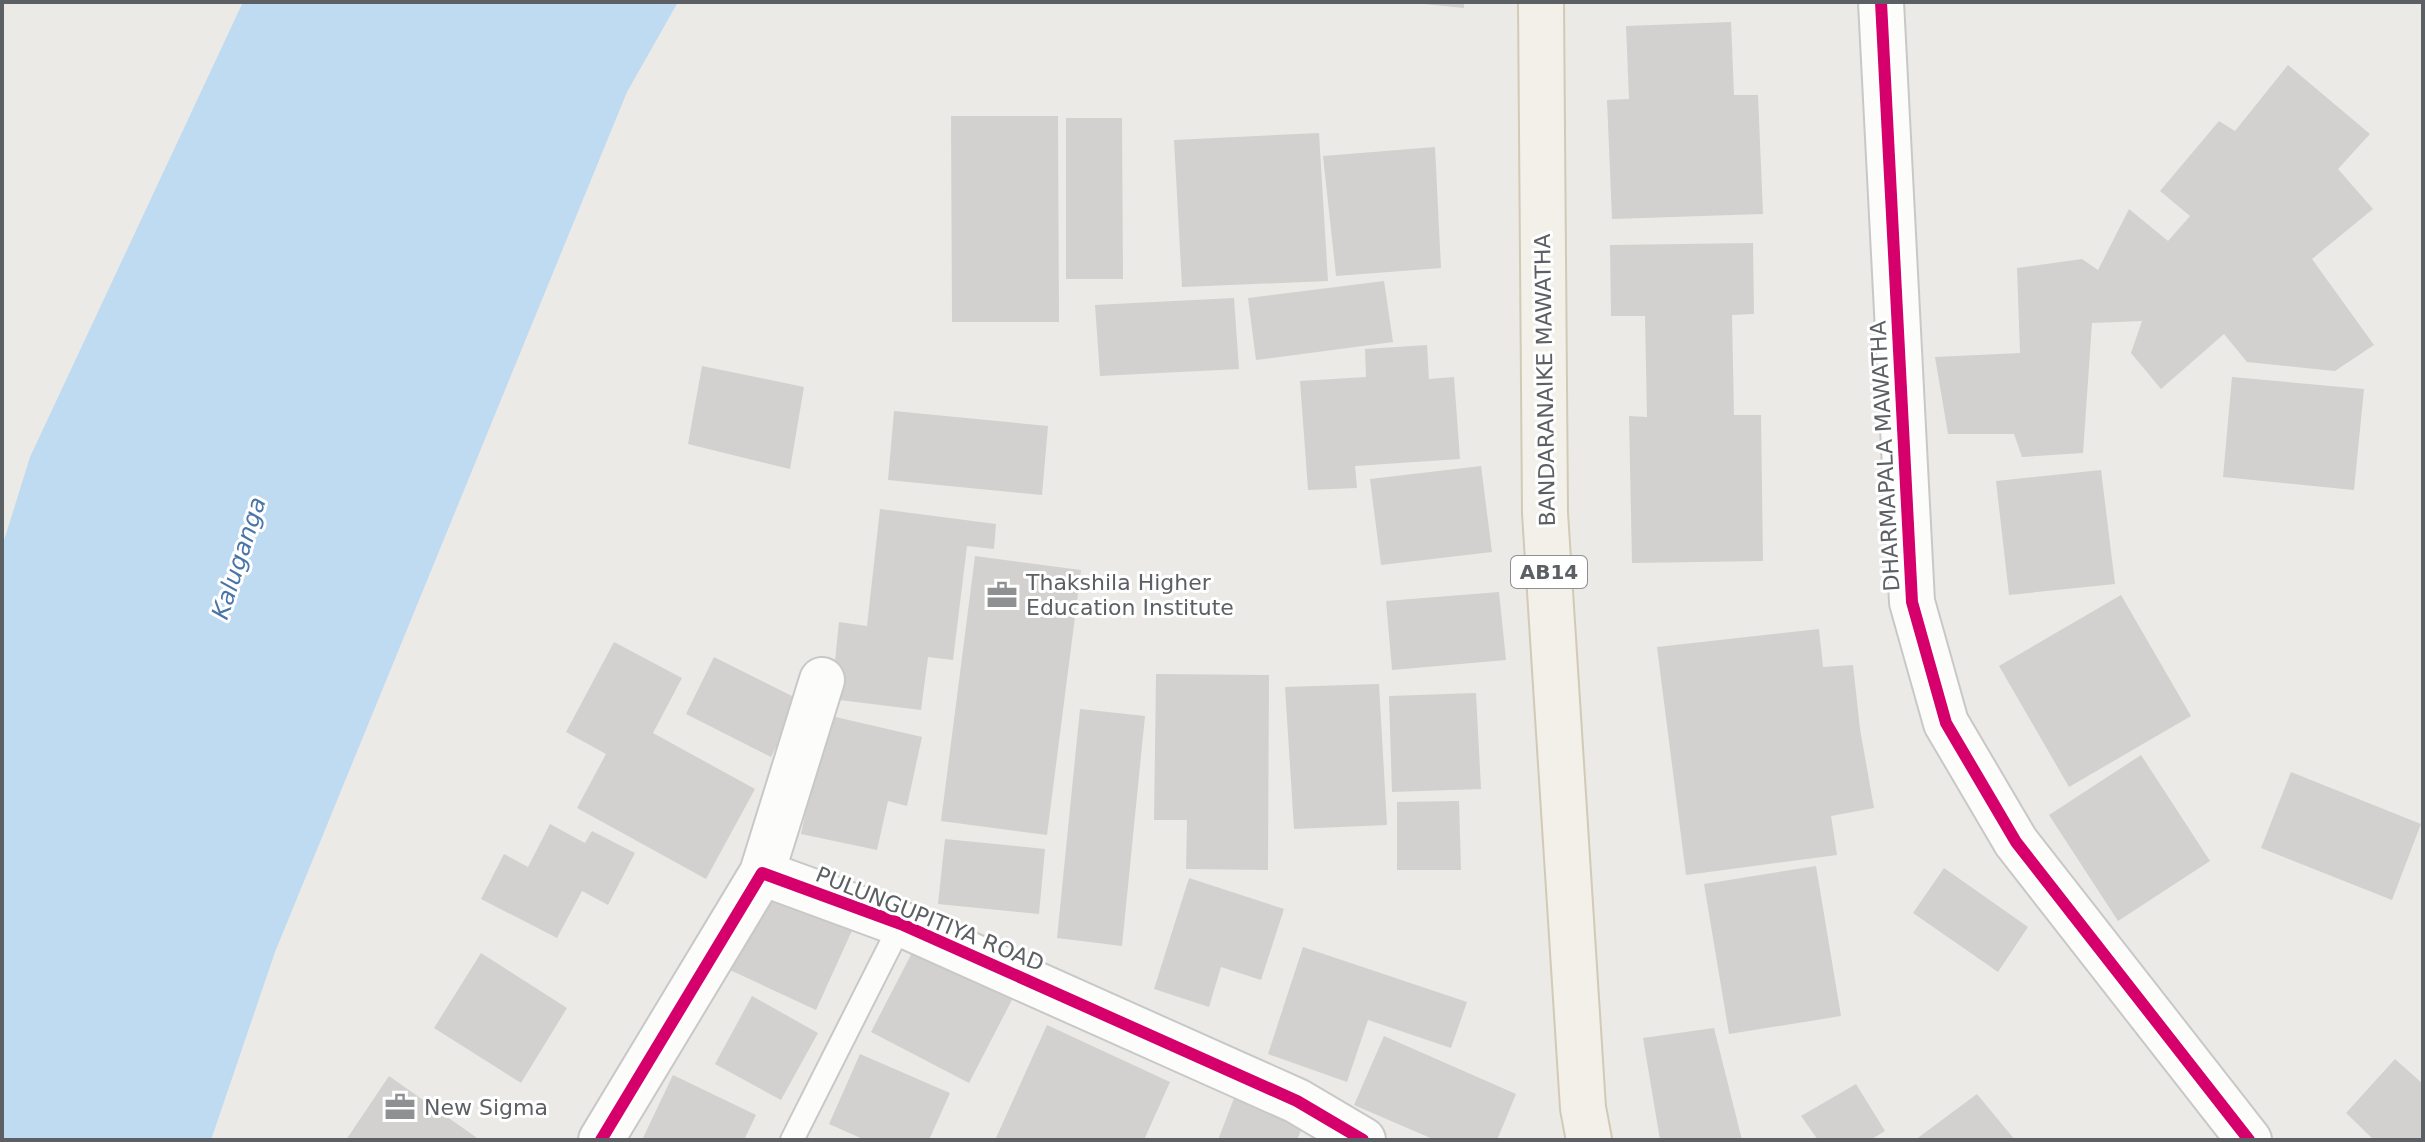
<svg xmlns="http://www.w3.org/2000/svg" width="2425" height="1142" viewBox="0 0 2425 1142" font-family="'DejaVu Sans',sans-serif">
<style>
.water{fill:#bedbf2}
.building{fill:#d2d1cf}
.lines{fill:none;stroke-linecap:round;stroke-linejoin:round}
.service-casing{stroke:#c8c8c8;stroke-width:26}
.minor-casing{stroke:#c8c8c8;stroke-width:48}
.primary-casing{stroke:#d1cab6;stroke-width:48}
.service{stroke:#fcfcfb;stroke-width:22}
.minor{stroke:#fcfcfb;stroke-width:44}
.primary{stroke:#f2f0e8;stroke-width:44}
.cycleway-casing{stroke:#fff;stroke-width:17}
.cycleway{stroke:#d6006c;stroke-width:12}
.labels{text-anchor:middle;dominant-baseline:central;stroke-width:6;stroke-linejoin:round;paint-order:stroke}
.shield{fill:#fff;stroke:#8d8f92;stroke-width:2}
.shield-label{font-size:20px;font-weight:bold;fill:#5c5f63}
.street-label{font-size:22px;fill:#5c5f63;stroke:#fff}
.poi-label{font-size:22px;fill:#5c5f63;stroke:#fff;text-anchor:start}
.water-label{font-size:24px;font-style:italic;fill:#4975a8;stroke:#fff}
</style>
<rect width="100%" height="100%" fill="#ebeae6"/>
<!-- water -->
<path class="water" d="M 243,2 L 678,2 L 627,92 L 275,952 L 211,1140 L 2,1140 L 2,547 L 30,457 Z"/>
<!-- building -->
<path class="building" d="M 1424,2 L 1464,2 L 1464,8 L 1424,4 Z
M 1731,22 L 1734,95 L 1758,95 L 1763,214 L 1612,219 L 1607,100 L 1629,99 L 1626,26 Z
M 2288,65 L 2370,134 L 2338,169 L 2373,209 L 2312,259 L 2374,345 L 2335,371 L 2247,362 L 2224,334 L 2161,389 L 2131,353 L 2142,321 L 2092,323 L 2083,453 L 2022,457 L 2014,434 L 1948,434 L 1935,357 L 2020,353 L 2017,268 L 2082,259 L 2098,270 L 2129,209 L 2168,241 L 2190,216 L 2160,191 L 2219,121 L 2235,131 Z
M 951,116 L 1058,116 L 1059,322 L 952,322 Z
M 1066,118 L 1122,118 L 1123,279 L 1066,279 Z
M 1319,133 L 1328,281 L 1182,287 L 1174,140 Z
M 1435,147 L 1441,268 L 1336,276 L 1323,156 Z
M 1753,243 L 1754,314 L 1732,315 L 1734,415 L 1761,415 L 1763,561 L 1632,563 L 1629,416 L 1647,417 L 1645,316 L 1611,316 L 1610,245 Z
M 1384,281 L 1393,342 L 1256,360 L 1248,298 Z
M 1234,298 L 1239,369 L 1100,376 L 1095,305 Z
M 1427,345 L 1429,379 L 1454,377 L 1460,459 L 1355,466 L 1357,488 L 1308,490 L 1300,381 L 1366,377 L 1365,349 Z
M 702,366 L 804,387 L 790,469 L 688,444 Z
M 2232,377 L 2364,389 L 2354,490 L 2223,477 Z
M 894,411 L 1048,426 L 1042,495 L 888,480 Z
M 1481,466 L 1492,552 L 1381,565 L 1370,479 Z
M 2101,470 L 2115,584 L 2009,595 L 1996,481 Z
M 880,509 L 996,524 L 994,549 L 967,546 L 953,660 L 928,657 L 921,710 L 831,699 L 839,622 L 867,626 Z
M 975,556 L 1081,570 L 1047,835 L 941,821 Z
M 1499,592 L 1506,660 L 1392,670 L 1386,601 Z
M 2121,595 L 2191,716 L 2069,787 L 1999,666 Z
M 1819,629 L 1823,667 L 1853,665 L 1860,729 L 1874,808 L 1831,816 L 1837,855 L 1686,875 L 1657,647 Z
M 614,642 L 682,678 L 653,733 L 755,789 L 706,879 L 577,808 L 606,754 L 566,732 Z
M 714,657 L 800,700 L 771,757 L 686,714 Z
M 1156,674 L 1269,675 L 1268,870 L 1186,869 L 1187,820 L 1154,820 Z
M 1379,684 L 1387,825 L 1294,829 L 1285,687 Z
M 1476,693 L 1481,789 L 1392,792 L 1389,696 Z
M 1080,709 L 1145,716 L 1122,946 L 1057,938 Z
M 827,715 L 922,737 L 907,806 L 888,801 L 877,850 L 801,834 Z
M 2141,755 L 2210,861 L 2118,921 L 2049,815 Z
M 2291,772 L 2421,824 L 2392,900 L 2261,848 Z
M 1459,801 L 1461,870 L 1397,870 L 1397,802 Z
M 550,824 L 585,843 L 592,831 L 635,853 L 608,905 L 582,891 L 557,938 L 481,899 L 504,854 L 528,867 Z
M 945,839 L 1045,849 L 1039,914 L 938,904 Z
M 1816,866 L 1841,1016 L 1729,1034 L 1704,884 Z
M 1944,868 L 2028,927 L 1998,972 L 1913,913 Z
M 1189,878 L 1284,909 L 1261,980 L 1221,967 L 1209,1007 L 1154,989 Z
M 768,884 L 855,924 L 816,1010 L 730,970 Z
M 915,947 L 1013,998 L 969,1083 L 871,1032 Z
M 1303,947 L 1467,1002 L 1451,1048 L 1368,1020 L 1347,1082 L 1268,1054 Z
M 481,953 L 567,1008 L 521,1083 L 434,1028 Z
M 752,996 L 818,1033 L 781,1100 L 715,1064 Z
M 1047,1025 L 1170,1082 L 1144,1140 L 995,1140 Z
M 1714,1028 L 1742,1140 L 1660,1140 L 1643,1038 Z
M 1384,1036 L 1516,1094 L 1497,1140 L 1435,1140 L 1354,1105 Z
M 860,1054 L 950,1093 L 929,1140 L 865,1140 L 829,1124 Z
M 2395,1059 L 2423,1084 L 2423,1140 L 2374,1140 L 2346,1113 Z
M 673,1075 L 756,1115 L 744,1140 L 642,1140 Z
M 389,1076 L 480,1140 L 346,1140 Z
M 1856,1084 L 1885,1131 L 1870,1140 L 1818,1140 L 1801,1116 Z
M 1236,1093 L 1305,1121 L 1297,1140 L 1218,1140 Z
M 1977,1094 L 2015,1140 L 1915,1140 Z"/>
<g class="lines">
<!-- service casing -->
<g class="service-casing">
<path id="service" d="M 792,1140 L 901,924"/>
</g>
<!-- minor casing -->
<g class="minor-casing">
<path id="minor" d="M 1881,2 L 1912,602 L 1946,723 L 2016,842 L 2249,1140
M 762,873 L 822,680
M 601,1140 L 762,873 L 901,924 L 1297,1101 L 1363,1140"/>
</g>
<!-- primary casing -->
<g class="primary-casing">
<path id="primary" d="M 1541,2 L 1545,513 L 1583,1108 L 1589,1140"/>
</g>
<!-- service -->
<use href="#service" class="service"/>
<!-- minor -->
<use href="#minor" class="minor"/>
<!-- primary -->
<use href="#primary" class="primary"/>
<!-- cycleway casing -->
<g class="cycleway-casing">
<path id="cycleway" d="M 1881,2 L 1912,602 L 1946,723 L 2016,842 L 2249,1140
M 601,1140 L 762,873 L 901,924 L 1297,1101 L 1363,1140"/>
</g>
<!-- cycleway -->
<use href="#cycleway" class="cycleway"/>
</g>
<!-- icons -->
<defs>
<g id="office-bare" transform="scale(2.4)"><path d="M-6-3h4V-5.5h4V-3h4V5H-6ZM-1-4.5V-3h2v-1.5ZM-6 0V1H6V0Z" fill="#8e9091" stroke="#fff" stroke-width="2.5" paint-order="stroke"/></g>
</defs>
<g fill-rule="evenodd">
<use href="#office-bare" x="1002" y="595"/>
<use href="#office-bare" x="400" y="1107"/>
</g>
<g class="labels">
<!-- shield labels -->
<rect class="shield" x="1511" y="556" width="76" height="32" rx="6"/>
<g class="shield-label">
<text x="1549" y="572">AB14</text>
</g>
<!-- street labels -->
<g class="street-label">
<text transform="translate(1545 380) rotate(-91)">BANDARANAIKE MAWATHA</text>
<text transform="translate(1885 456) rotate(-93)">DHARMAPALA MAWATHA</text>
<text transform="translate(930 919) rotate(22)">PULUNGUPITIYA ROAD</text>
</g>
<!-- poi labels -->
<g class="poi-label">
<text x="1026" y="582">Thakshila Higher<tspan x="1026" dy="25">Education Institute</tspan></text>
<text x="424" y="1107">New Sigma</text>
</g>
<!-- water labels -->
<g class="water-label">
<text transform="translate(239 558) rotate(-72)">Kaluganga</text>
</g>
</g>
<!-- border -->
<rect width="2425" height="1142" fill="none" stroke="#5c5f63" stroke-width="8"/>
</svg>
